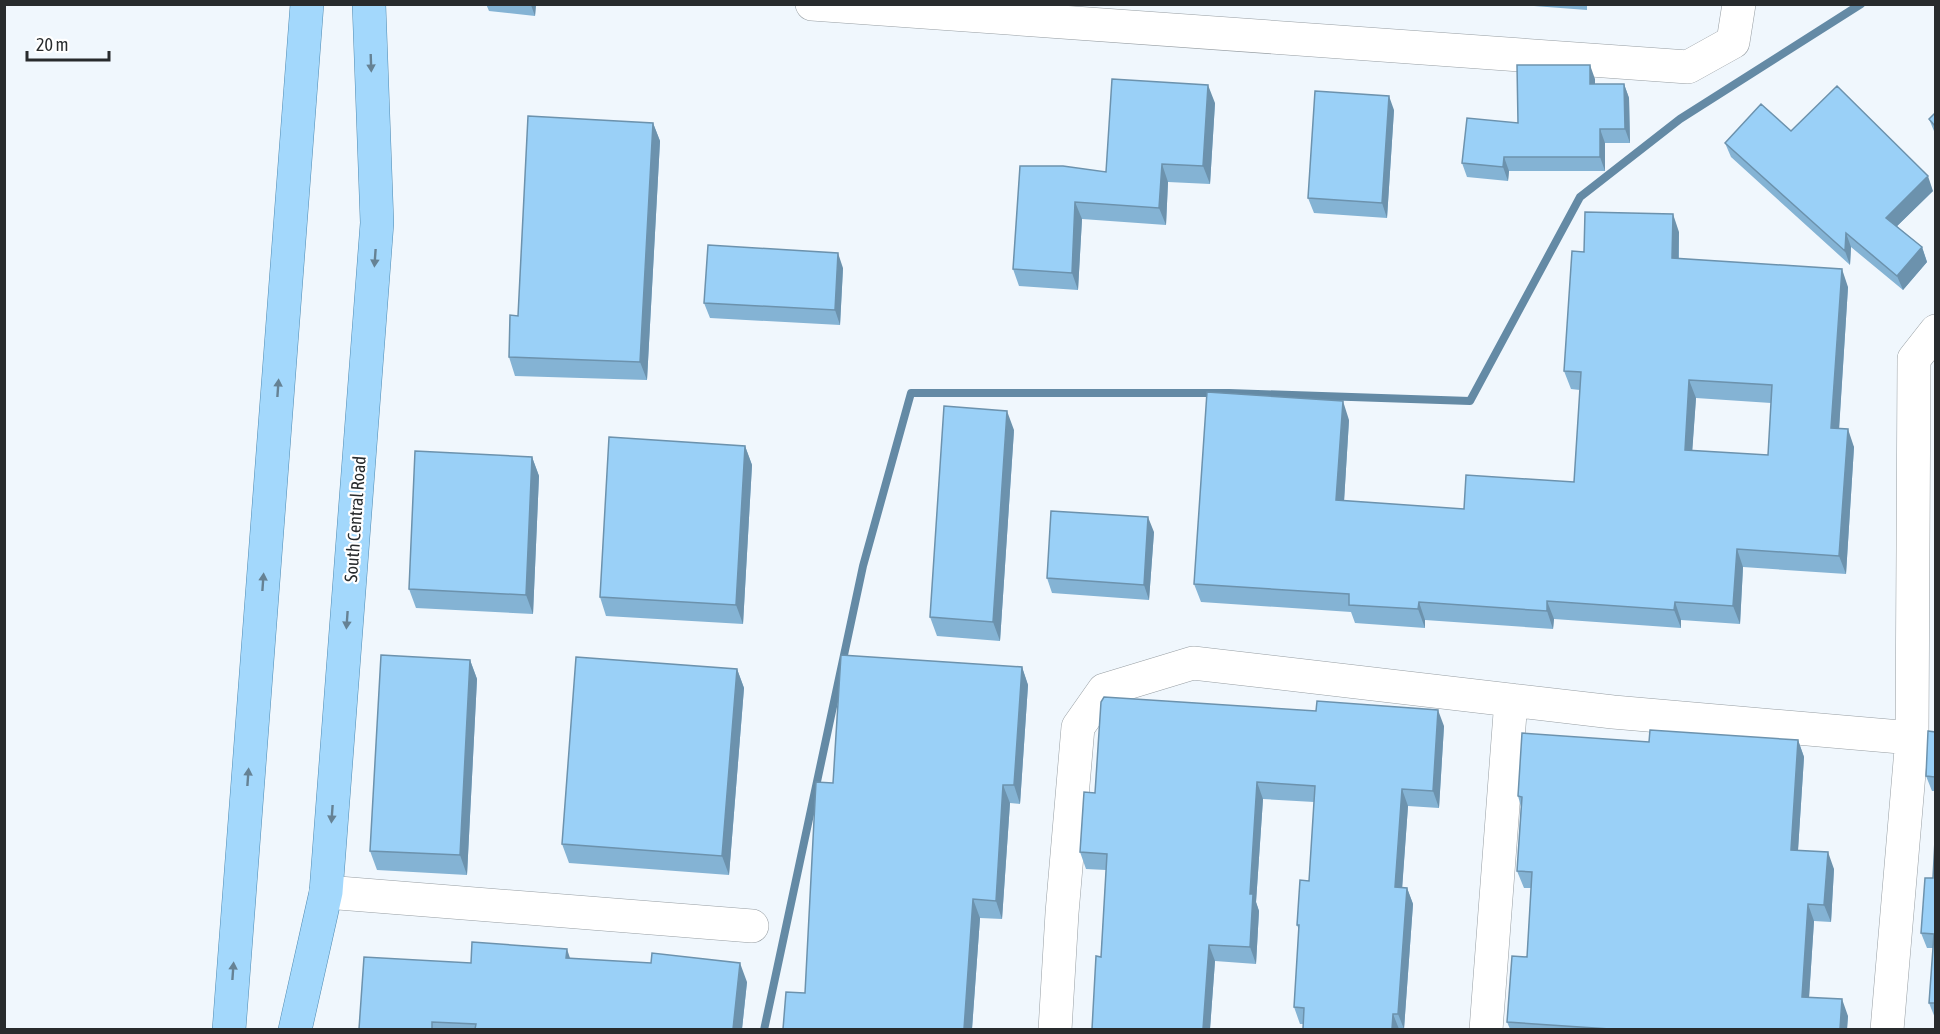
<svg xmlns="http://www.w3.org/2000/svg" width="1940" height="1034" viewBox="0 0 1940 1034" font-family="'Asap Condensed',sans-serif">
<style>
.lines{fill:none;stroke-linecap:round;stroke-linejoin:round}
.stream{stroke:#648aa5;stroke-width:8}
.minor-casing{stroke:#979ea3;stroke-width:34}
.major-casing{stroke:#508bb2;stroke-width:34}
.minor{stroke:#fff;stroke-width:33}
.major{stroke:#a3d8fc;stroke-width:33}
.wall{fill:#84b3d4;fill-rule:evenodd}
.shaded-wall{fill:#6c92ad}
.building{fill:#9ad0f7;stroke:#6c92ad;stroke-width:1.5;fill-rule:evenodd}
.oneway{fill:#668294}
.labels{text-anchor:middle;dominant-baseline:central;stroke-width:4.5;stroke-linejoin:round;paint-order:stroke}
.street-label{font-size:18px;fill:#282b2d;stroke:#fff}
</style>
<rect width="100%" height="100%" fill="#f0f7fd"/>
<g class="lines">
<!-- stream -->
<path class="stream" d="M 764,1030 L 863,566 L 911,393 L 1229,393 L 1470,401 L 1580,197 L 1680,119 L 1861,4"/>
<!-- minor casing -->
<g class="minor-casing">
<path id="minor" d="M 812,4 L 1688,67 L 1733,42 L 1739,4
M 326,892 L 752,926
M 1055,1030 L 1062,913 L 1078,727 L 1104,690 L 1193,663 L 1613,712 L 1912,738
M 1486,1030 L 1511,700
M 1887,1030 L 1912,738 L 1914,359 L 1936,331"/>
</g>
<!-- major casing -->
<g class="major-casing">
<path id="major" d="M 229,1030 L 307,4
M 295,1030 L 326,892 L 377,223 L 369,4"/>
</g>
<!-- minor -->
<use href="#minor" class="minor"/>
<!-- major -->
<use href="#major" class="major"/>
</g>
<!-- wall -->
<path class="wall" d="M 486,4 L 536,4 L 535,16 L 489,11 Z
M 1506,4 L 1587,4 L 1587,10 Z
M 1595,79 L 1595,84 L 1624,84 L 1629,98 L 1630,143 L 1605,143 L 1605,171 L 1509,171 L 1508,181 L 1467,177 L 1462,163 L 1518,123 Z
M 1215,103 L 1210,184 L 1168,182 L 1166,225 L 1082,219 L 1078,290 L 1019,286 L 1013,269 L 1020,166 L 1106,172 Z
M 1394,110 L 1387,218 L 1314,213 L 1308,198 Z
M 1935,113 L 1935,133 L 1934,131 L 1929,119 Z
M 653,123 L 660,141 L 647,380 L 515,376 L 509,357 L 518,316 Z
M 1791,131 L 1933,191 L 1897,226 L 1922,247 L 1927,262 L 1903,290 L 1851,247 L 1850,265 L 1731,157 L 1725,143 Z
M 1679,232 L 1679,258 L 1848,287 L 1839,428 L 1854,447 L 1846,574 L 1743,567 L 1740,624 L 1681,620 L 1681,628 L 1554,619 L 1553,629 L 1425,620 L 1425,628 L 1355,623 L 1351,612 L 1201,602 L 1194,584 L 1349,420 L 1344,501 L 1464,509 L 1574,482 L 1580,390 L 1571,389 L 1564,371 L 1584,252 ZM 1696,398 L 1771,403 L 1768,455 L 1692,451 Z
M 843,268 L 840,325 L 710,318 L 704,303 Z
M 1014,430 L 1000,641 L 937,636 L 930,617 Z
M 745,446 L 752,465 L 743,624 L 606,616 L 600,597 Z
M 532,457 L 539,476 L 533,614 L 416,608 L 409,589 Z
M 1154,532 L 1149,600 L 1052,593 L 1047,578 Z
M 470,660 L 477,679 L 467,875 L 377,870 L 370,851 Z
M 1022,667 L 1028,685 L 1020,804 L 1010,803 L 1002,919 L 980,918 L 972,1029 L 783,1029 L 805,993 L 833,783 Z
M 737,669 L 744,688 L 729,875 L 569,863 L 562,844 Z
M 1444,726 L 1439,808 L 1408,806 L 1402,888 L 1407,888 L 1413,904 L 1404,1029 L 1303,1029 L 1303,1024 L 1300,1024 L 1294,1007 L 1299,930 L 1297,925 L 1309,881 L 1314,802 L 1263,799 L 1256,902 L 1259,911 L 1256,964 L 1215,961 L 1210,1029 L 1092,1029 L 1101,957 L 1106,870 L 1086,869 L 1080,852 L 1095,793 Z
M 1935,732 L 1935,791 L 1932,791 L 1926,776 Z
M 1798,740 L 1804,757 L 1798,850 L 1834,869 L 1831,922 L 1814,921 L 1809,997 L 1848,1016 L 1847,1029 L 1510,1029 L 1507,1022 L 1527,957 L 1531,888 L 1524,888 L 1517,871 L 1521,807 L 1518,796 L 1649,742 Z
M 1935,840 L 1935,1018 L 1929,1003 L 1933,948 L 1927,948 L 1921,933 L 1933,878 Z
M 570,958 L 747,982 L 742,1029 L 359,1029 L 471,963 Z"/>
<!-- shaded-wall -->
<path class="shaded-wall" d="M 531,4 L 536,4 L 535,16 L 531,5 Z
M 1590,65 L 1595,79 L 1595,98 L 1590,84 Z
M 1624,84 L 1629,98 L 1630,143 L 1625,129 Z
M 1208,85 L 1215,103 L 1210,184 L 1203,166 Z
M 1389,96 L 1394,110 L 1387,218 L 1382,203 Z
M 653,123 L 660,141 L 647,380 L 640,362 Z
M 1600,129 L 1605,143 L 1605,171 L 1600,157 Z
M 1504,157 L 1509,171 L 1508,181 L 1503,167 Z
M 1162,164 L 1168,182 L 1166,225 L 1159,208 Z
M 1928,176 L 1933,191 L 1891,232 L 1886,218 Z
M 1075,202 L 1082,219 L 1078,290 L 1072,273 Z
M 1673,214 L 1679,232 L 1678,276 L 1672,258 Z
M 1846,233 L 1851,247 L 1850,265 L 1845,251 Z
M 1922,247 L 1927,262 L 1903,290 L 1897,276 Z
M 838,253 L 843,268 L 840,325 L 835,310 Z
M 1842,269 L 1848,287 L 1838,446 L 1831,428 Z
M 1689,380 L 1696,398 L 1691,469 L 1685,450 Z
M 1343,401 L 1349,420 L 1343,518 L 1336,500 Z
M 1007,411 L 1014,430 L 1000,641 L 993,622 Z
M 1848,429 L 1854,447 L 1846,574 L 1839,556 Z
M 745,446 L 752,465 L 743,624 L 736,605 Z
M 532,457 L 539,476 L 533,614 L 526,595 Z
M 1148,517 L 1154,532 L 1149,600 L 1144,585 Z
M 1737,549 L 1743,567 L 1740,624 L 1733,606 Z
M 1547,601 L 1554,619 L 1553,629 L 1547,611 Z
M 1419,602 L 1425,620 L 1425,628 L 1418,609 Z
M 1675,602 L 1681,620 L 1681,628 L 1674,610 Z
M 470,660 L 477,679 L 467,875 L 460,855 Z
M 1022,667 L 1028,685 L 1020,804 L 1014,785 Z
M 737,669 L 744,688 L 729,875 L 722,856 Z
M 1438,710 L 1444,726 L 1439,808 L 1433,791 Z
M 1798,740 L 1804,757 L 1797,866 L 1791,850 Z
M 1257,782 L 1263,799 L 1256,902 L 1259,911 L 1256,964 L 1250,947 L 1250,894 Z
M 1003,785 L 1010,803 L 1002,919 L 996,901 Z
M 1402,789 L 1408,806 L 1401,904 L 1395,887 Z
M 1828,852 L 1834,869 L 1831,922 L 1824,905 Z
M 1407,888 L 1413,904 L 1404,1029 L 1398,1014 Z
M 973,899 L 980,918 L 972,1029 L 964,1029 Z
M 1808,904 L 1814,921 L 1808,1013 L 1802,997 Z
M 1209,945 L 1215,961 L 1210,1029 L 1203,1029 Z
M 567,949 L 573,967 L 566,958 Z
M 740,963 L 747,982 L 742,1029 L 733,1029 Z
M 1842,999 L 1848,1016 L 1847,1029 L 1840,1029 Z
M 1393,1014 L 1399,1029 L 1392,1029 Z"/>
<!-- building -->
<path class="building" d="M 1517,65 L 1590,65 L 1590,84 L 1624,84 L 1625,129 L 1600,129 L 1600,157 L 1504,157 L 1503,167 L 1462,163 L 1467,118 L 1518,123 Z
M 1112,79 L 1208,85 L 1203,166 L 1162,164 L 1159,208 L 1075,202 L 1072,273 L 1013,269 L 1020,166 L 1063,166 L 1106,172 Z
M 1837,86 L 1928,176 L 1886,218 L 1922,247 L 1897,276 L 1846,233 L 1845,251 L 1725,143 L 1761,104 L 1791,131 Z
M 1315,91 L 1389,96 L 1382,203 L 1308,198 Z
M 1935,113 L 1935,126 L 1929,119 Z
M 528,116 L 653,123 L 640,362 L 509,357 L 510,315 L 518,316 Z
M 1585,212 L 1673,214 L 1672,258 L 1842,269 L 1831,428 L 1848,429 L 1839,556 L 1737,549 L 1733,606 L 1675,602 L 1674,610 L 1547,601 L 1547,611 L 1419,602 L 1418,609 L 1349,605 L 1349,594 L 1194,584 L 1207,392 L 1343,401 L 1336,500 L 1464,509 L 1466,475 L 1574,482 L 1581,372 L 1564,371 L 1572,251 L 1584,252 ZM 1689,380 L 1772,385 L 1768,455 L 1685,450 Z
M 708,245 L 838,253 L 835,310 L 704,303 Z
M 944,406 L 1007,411 L 993,622 L 930,617 Z
M 609,437 L 745,446 L 736,605 L 600,597 Z
M 415,451 L 532,457 L 526,595 L 409,589 Z
M 1051,511 L 1148,517 L 1144,585 L 1047,578 Z
M 381,655 L 470,660 L 460,855 L 370,851 Z
M 841,655 L 1022,667 L 1014,785 L 1003,785 L 996,901 L 973,899 L 964,1029 L 783,1029 L 786,992 L 805,993 L 816,782 L 833,783 Z
M 576,657 L 737,669 L 722,856 L 562,844 Z
M 1104,697 L 1316,711 L 1317,701 L 1438,710 L 1433,791 L 1402,789 L 1395,887 L 1407,888 L 1398,1014 L 1393,1014 L 1392,1029 L 1303,1029 L 1304,1008 L 1294,1007 L 1299,925 L 1297,925 L 1300,880 L 1309,881 L 1315,786 L 1257,782 L 1250,894 L 1253,894 L 1250,947 L 1209,945 L 1203,1029 L 1092,1029 L 1096,956 L 1101,957 L 1107,854 L 1080,852 L 1084,792 L 1095,793 L 1101,702 Z
M 1650,730 L 1798,740 L 1791,850 L 1828,852 L 1824,905 L 1808,904 L 1802,997 L 1842,999 L 1840,1029 L 1610,1029 L 1507,1022 L 1512,956 L 1527,957 L 1532,872 L 1517,871 L 1522,797 L 1518,796 L 1522,733 L 1649,742 Z
M 1928,731 L 1935,732 L 1935,777 L 1926,776 Z
M 1935,840 L 1935,1003 L 1929,1003 L 1934,934 L 1921,933 L 1925,878 L 1933,878 Z
M 472,942 L 567,949 L 566,958 L 651,963 L 652,953 L 740,963 L 733,1029 L 475,1029 L 476,1024 L 432,1022 L 432,1029 L 359,1029 L 364,957 L 471,963 Z"/>
<!-- one-way arrows -->
<defs><path id="oneway-solid" d="M-6-.8H1V-3.2L6.5 0L1 3.2V.8H-6Z" transform="scale(1.5)"/></defs>
<g class="oneway">
<use href="#oneway-solid" transform="translate(371 63) rotate(88)"/>
<use href="#oneway-solid" transform="translate(375 258) rotate(94)"/>
<use href="#oneway-solid" transform="translate(278 388) rotate(-86)"/>
<use href="#oneway-solid" transform="translate(263 582) rotate(-86)"/>
<use href="#oneway-solid" transform="translate(347 620) rotate(94)"/>
<use href="#oneway-solid" transform="translate(248 777) rotate(-86)"/>
<use href="#oneway-solid" transform="translate(332 814) rotate(94)"/>
<use href="#oneway-solid" transform="translate(233 971) rotate(-86)"/>
</g>
<g class="labels">
<!-- street labels -->
<g class="street-label">
<text transform="translate(355 519) rotate(-86)">South Central Road</text>
</g>
</g>
<!-- border -->
<rect width="1940" height="1034" fill="none" stroke="#282b2d" stroke-width="12"/>
<!-- scale -->
<path d="M27 51v9h82v-9" fill="none" stroke="#282b2d" stroke-width="3"/>
<text x="36" y="51" font-size="18" fill="#282b2d" stroke="#ffffff" stroke-width="4.5" paint-order="stroke">20 m</text>
</svg>
